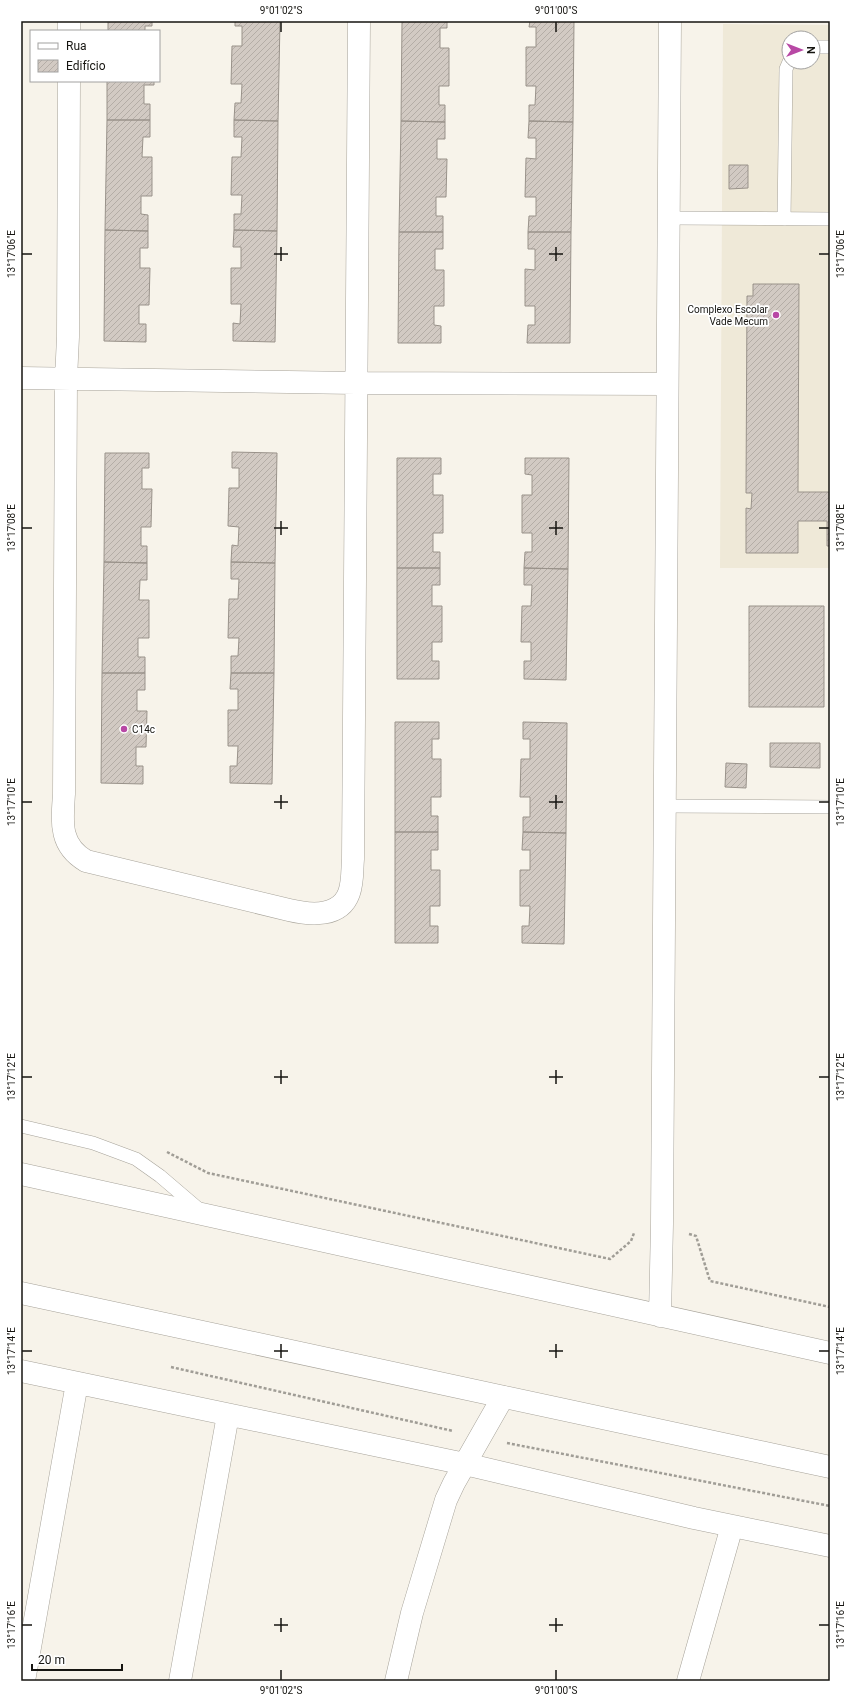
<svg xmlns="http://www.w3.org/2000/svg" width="851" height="1702" viewBox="0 0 851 1702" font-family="Roboto,sans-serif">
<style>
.built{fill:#efe9d8;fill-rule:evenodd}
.building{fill:url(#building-hatch);stroke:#99928a}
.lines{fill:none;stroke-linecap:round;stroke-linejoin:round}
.service-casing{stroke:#a7a39a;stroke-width:14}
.minor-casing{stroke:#a7a39a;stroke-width:23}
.tertiary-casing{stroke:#a7a39a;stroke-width:23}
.path{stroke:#a09d96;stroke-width:2.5;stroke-dasharray:3 2;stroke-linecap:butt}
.service{stroke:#fff;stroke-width:13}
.minor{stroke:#fff;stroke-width:22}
.tertiary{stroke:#fff;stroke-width:22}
.ticks{fill:none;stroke:#161511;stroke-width:1.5}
.poi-dot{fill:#b848a5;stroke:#fff;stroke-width:1.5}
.labels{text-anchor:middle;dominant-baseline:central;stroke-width:3.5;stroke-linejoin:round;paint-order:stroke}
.poi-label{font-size:10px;fill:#161511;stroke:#fff;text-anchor:end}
.neatline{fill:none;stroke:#161511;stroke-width:1.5}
.ticks-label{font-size:10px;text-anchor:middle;fill:#161511}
</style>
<defs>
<pattern id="building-hatch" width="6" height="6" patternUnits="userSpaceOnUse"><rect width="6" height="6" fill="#d2cac3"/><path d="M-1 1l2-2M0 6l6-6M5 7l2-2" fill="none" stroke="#b4ada6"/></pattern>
</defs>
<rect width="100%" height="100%" fill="#f7f3ea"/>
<!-- built -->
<path class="built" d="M 723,24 L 830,25 L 830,568 L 720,568 ZM 789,38 L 813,38 L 813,62 L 789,62 Z"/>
<!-- building -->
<path class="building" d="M 108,21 L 152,21 L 152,26 L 145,26 L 145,31 L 108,31 Z
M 235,21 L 280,21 L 278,121 L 234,120 L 235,103 L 241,103 L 242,84 L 231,84 L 232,46 L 242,46 L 242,26 L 235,26 Z
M 402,21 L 447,21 L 447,28 L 440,28 L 440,48 L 449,48 L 449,86 L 439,86 L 439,105 L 445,105 L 445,122 L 401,121 Z
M 530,21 L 574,21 L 573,122 L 529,121 L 529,105 L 535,105 L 536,86 L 526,86 L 526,47 L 536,47 L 536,27 L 529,27 Z
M 107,81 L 154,81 L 154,85 L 144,85 L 144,104 L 150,104 L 150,120 L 107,120 Z
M 107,120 L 150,120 L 150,137 L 143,137 L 142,157 L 152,157 L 152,196 L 141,196 L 141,214 L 148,215 L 148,231 L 105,230 Z
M 234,120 L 278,121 L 277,231 L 234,230 L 234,214 L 241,214 L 242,195 L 231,195 L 232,157 L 241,157 L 242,137 L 234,137 Z
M 401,121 L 445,122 L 445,139 L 437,139 L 437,159 L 447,159 L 446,197 L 436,197 L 436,216 L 443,216 L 443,232 L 399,232 Z
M 529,121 L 573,122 L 571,232 L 528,232 L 529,216 L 536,216 L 536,197 L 525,197 L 526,158 L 536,159 L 536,138 L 528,138 Z
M 729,165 L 748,165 L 748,188 L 729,189 Z
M 105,230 L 148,231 L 148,248 L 140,248 L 140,268 L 150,268 L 149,305 L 139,305 L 139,324 L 146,324 L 146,342 L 104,341 Z
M 234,230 L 277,231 L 275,342 L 233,341 L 233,323 L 240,324 L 241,304 L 231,304 L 231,268 L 241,268 L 241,247 L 233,247 Z
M 399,232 L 443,232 L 443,249 L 435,249 L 435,270 L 444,270 L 444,306 L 434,306 L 434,325 L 441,326 L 441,343 L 398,343 Z
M 528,232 L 571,232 L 570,343 L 527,343 L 528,325 L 535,325 L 535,306 L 525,306 L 525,269 L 535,270 L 535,249 L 528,249 Z
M 753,284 L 799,284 L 798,492 L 830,492 L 830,546 L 827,546 L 827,521 L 798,521 L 798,553 L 746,553 L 746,508 L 751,509 L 752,493 L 746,493 L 747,296 L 753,296 Z
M 232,452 L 277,453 L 275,563 L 231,562 L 232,545 L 238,546 L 239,527 L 228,526 L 229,488 L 239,488 L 239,468 L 232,468 Z
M 105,453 L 149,453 L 149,468 L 142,468 L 142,489 L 152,489 L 151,527 L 141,527 L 141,546 L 147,546 L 147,563 L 104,562 Z
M 397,458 L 441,458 L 441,474 L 433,474 L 433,495 L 443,495 L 443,533 L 433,533 L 433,552 L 440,552 L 440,568 L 397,568 Z
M 525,458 L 569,458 L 568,569 L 524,568 L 525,552 L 532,552 L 532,533 L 522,533 L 522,495 L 532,495 L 532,475 L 525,474 Z
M 104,562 L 147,563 L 147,580 L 140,580 L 139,600 L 149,600 L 149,638 L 138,638 L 138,657 L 145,657 L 145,673 L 102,673 Z
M 231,562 L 275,563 L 274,673 L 231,673 L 231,656 L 238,656 L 239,638 L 228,638 L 229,599 L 238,599 L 239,579 L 231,579 Z
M 397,568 L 440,568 L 440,585 L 432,585 L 432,606 L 442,606 L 442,642 L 432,642 L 432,661 L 439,661 L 439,679 L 397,679 Z
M 524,568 L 568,569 L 566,680 L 524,679 L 524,661 L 531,661 L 531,642 L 521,642 L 522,606 L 531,606 L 532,585 L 524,585 Z
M 749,606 L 824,606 L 824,707 L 749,707 Z
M 102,673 L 145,673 L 145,690 L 137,690 L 137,711 L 147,711 L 146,747 L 136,747 L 136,766 L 143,766 L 143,784 L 101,783 Z
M 231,673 L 274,673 L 272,784 L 230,783 L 230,766 L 237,766 L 238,746 L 228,746 L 228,710 L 238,710 L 238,689 L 230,689 Z
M 395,722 L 439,722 L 439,739 L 432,739 L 432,759 L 441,759 L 441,797 L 431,797 L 431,816 L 438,816 L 438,832 L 395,832 Z
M 523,722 L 567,723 L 566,833 L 523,832 L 523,817 L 530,817 L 530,797 L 520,797 L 521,759 L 530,759 L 530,739 L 523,739 Z
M 770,743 L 820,743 L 820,768 L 770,767 Z
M 726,763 L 747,764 L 746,788 L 725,787 Z
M 395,832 L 438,832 L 438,850 L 431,850 L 431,870 L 440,870 L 440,906 L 430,906 L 430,926 L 438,926 L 438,943 L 395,943 Z
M 523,832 L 566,833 L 564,944 L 522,943 L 522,926 L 529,926 L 530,906 L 520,906 L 520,870 L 530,870 L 530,850 L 522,850 Z"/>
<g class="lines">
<!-- service casing -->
<g class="service-casing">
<path id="service" d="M 813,47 L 830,47
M 669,218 L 830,219
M 784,219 L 786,69 L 789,62
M 664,806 L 830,807
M 21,1126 L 93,1143 L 136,1159 L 160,1176 L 201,1211"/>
</g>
<!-- minor casing -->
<g class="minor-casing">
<path id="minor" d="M 69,31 L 69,21
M 69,81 L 68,337 L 66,379 L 64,794 C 62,822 59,845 86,861 L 289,910 C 310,915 340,918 349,893 C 353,882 352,870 353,859 L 359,21
M 21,378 L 356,383 L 667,384
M 21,1371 L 465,1464 L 694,1518 L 830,1546
M 24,1681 L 77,1383
M 180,1681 L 228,1415
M 396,1681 L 412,1613 L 446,1500 L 454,1483 L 503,1397
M 688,1681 L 732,1526"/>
</g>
<!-- tertiary casing -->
<g class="tertiary-casing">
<path id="tertiary" d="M 21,1174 L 830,1353
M 21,1293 L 830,1467
M 660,1316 L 662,1224 L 670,21"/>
</g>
<!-- path -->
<path class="path" d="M 167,1152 L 208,1173 L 610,1259 L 631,1241 L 634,1233
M 689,1234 L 696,1236 L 710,1281 L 830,1307
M 171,1367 L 453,1431
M 507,1443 L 830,1506"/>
<!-- service -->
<use href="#service" class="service"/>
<!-- minor -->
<use href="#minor" class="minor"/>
<!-- tertiary -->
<use href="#tertiary" class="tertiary"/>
</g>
<!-- ticks -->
<path class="ticks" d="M 281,22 L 281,32M 556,22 L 556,32M 281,247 L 281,261M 556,247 L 556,261M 22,254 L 32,254M 274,254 L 288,254M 549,254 L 563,254M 819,254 L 829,254M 281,521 L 281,535M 556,521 L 556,535M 22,528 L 32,528M 274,528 L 288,528M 549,528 L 563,528M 819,528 L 829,528M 281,795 L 281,809M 556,795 L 556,809M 22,802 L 32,802M 274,802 L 288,802M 549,802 L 563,802M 819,802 L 829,802M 281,1070 L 281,1084M 556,1070 L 556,1084M 22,1077 L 32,1077M 274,1077 L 288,1077M 549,1077 L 563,1077M 819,1077 L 829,1077M 281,1344 L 281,1358M 556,1344 L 556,1358M 22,1351 L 32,1351M 274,1351 L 288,1351M 549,1351 L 563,1351M 819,1351 L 829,1351M 281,1618 L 281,1632M 556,1618 L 556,1632M 22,1625 L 32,1625M 274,1625 L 288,1625M 549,1625 L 563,1625M 819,1625 L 829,1625M 281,1670 L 281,1680M 556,1670 L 556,1680"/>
<!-- markers -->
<g class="poi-dot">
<circle cx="776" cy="315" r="4"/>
<circle cx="124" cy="729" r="4"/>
</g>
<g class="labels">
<!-- poi labels -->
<g class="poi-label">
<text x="768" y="309">Complexo Escolar<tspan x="768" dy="12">Vade Mecum</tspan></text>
<text x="132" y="729" text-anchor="start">C14c</text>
</g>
</g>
<!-- border -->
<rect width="851" height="1702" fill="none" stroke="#ffffff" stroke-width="44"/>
<!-- legend -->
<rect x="30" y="30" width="130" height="52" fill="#ffffff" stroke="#a2a1a0"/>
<rect x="38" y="43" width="20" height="6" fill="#ffffff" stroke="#a2a1a0"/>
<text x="66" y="50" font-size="12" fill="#161511">Rua</text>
<rect x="38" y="60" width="20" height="12" fill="url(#building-hatch)" stroke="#a2a1a0"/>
<text x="66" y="70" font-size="12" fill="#161511">Edifício</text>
<!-- north arrow -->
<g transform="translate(801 50) rotate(90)"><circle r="19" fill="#ffffff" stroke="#a2a1a0"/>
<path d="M0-3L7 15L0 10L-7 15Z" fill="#b848a5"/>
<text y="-6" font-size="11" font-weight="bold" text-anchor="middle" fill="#161511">N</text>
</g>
<!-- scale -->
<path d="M32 1664v6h90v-6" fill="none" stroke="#161511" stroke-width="2"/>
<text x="38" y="1664" font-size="12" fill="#161511" stroke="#ffffff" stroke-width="3" paint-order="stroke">20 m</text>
<rect x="22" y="22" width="807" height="1658" class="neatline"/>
<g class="ticks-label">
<text x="281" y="14">9°01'02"S</text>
<text x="556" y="14">9°01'00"S</text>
<text transform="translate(840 254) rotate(-90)" y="4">13°17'06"E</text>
<text transform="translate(11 254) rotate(-90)" y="4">13°17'06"E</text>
<text transform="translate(11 528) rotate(-90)" y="4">13°17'08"E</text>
<text transform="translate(840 528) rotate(-90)" y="4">13°17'08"E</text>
<text transform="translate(840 802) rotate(-90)" y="4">13°17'10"E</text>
<text transform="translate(11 802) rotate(-90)" y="4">13°17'10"E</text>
<text transform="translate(840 1077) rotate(-90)" y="4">13°17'12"E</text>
<text transform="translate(11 1077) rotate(-90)" y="4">13°17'12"E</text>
<text transform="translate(11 1351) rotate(-90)" y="4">13°17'14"E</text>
<text transform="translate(840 1351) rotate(-90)" y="4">13°17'14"E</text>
<text transform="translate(11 1625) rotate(-90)" y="4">13°17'16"E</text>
<text transform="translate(840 1625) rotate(-90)" y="4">13°17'16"E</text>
<text x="281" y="1694">9°01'02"S</text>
<text x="556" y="1694">9°01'00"S</text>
</g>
</svg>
